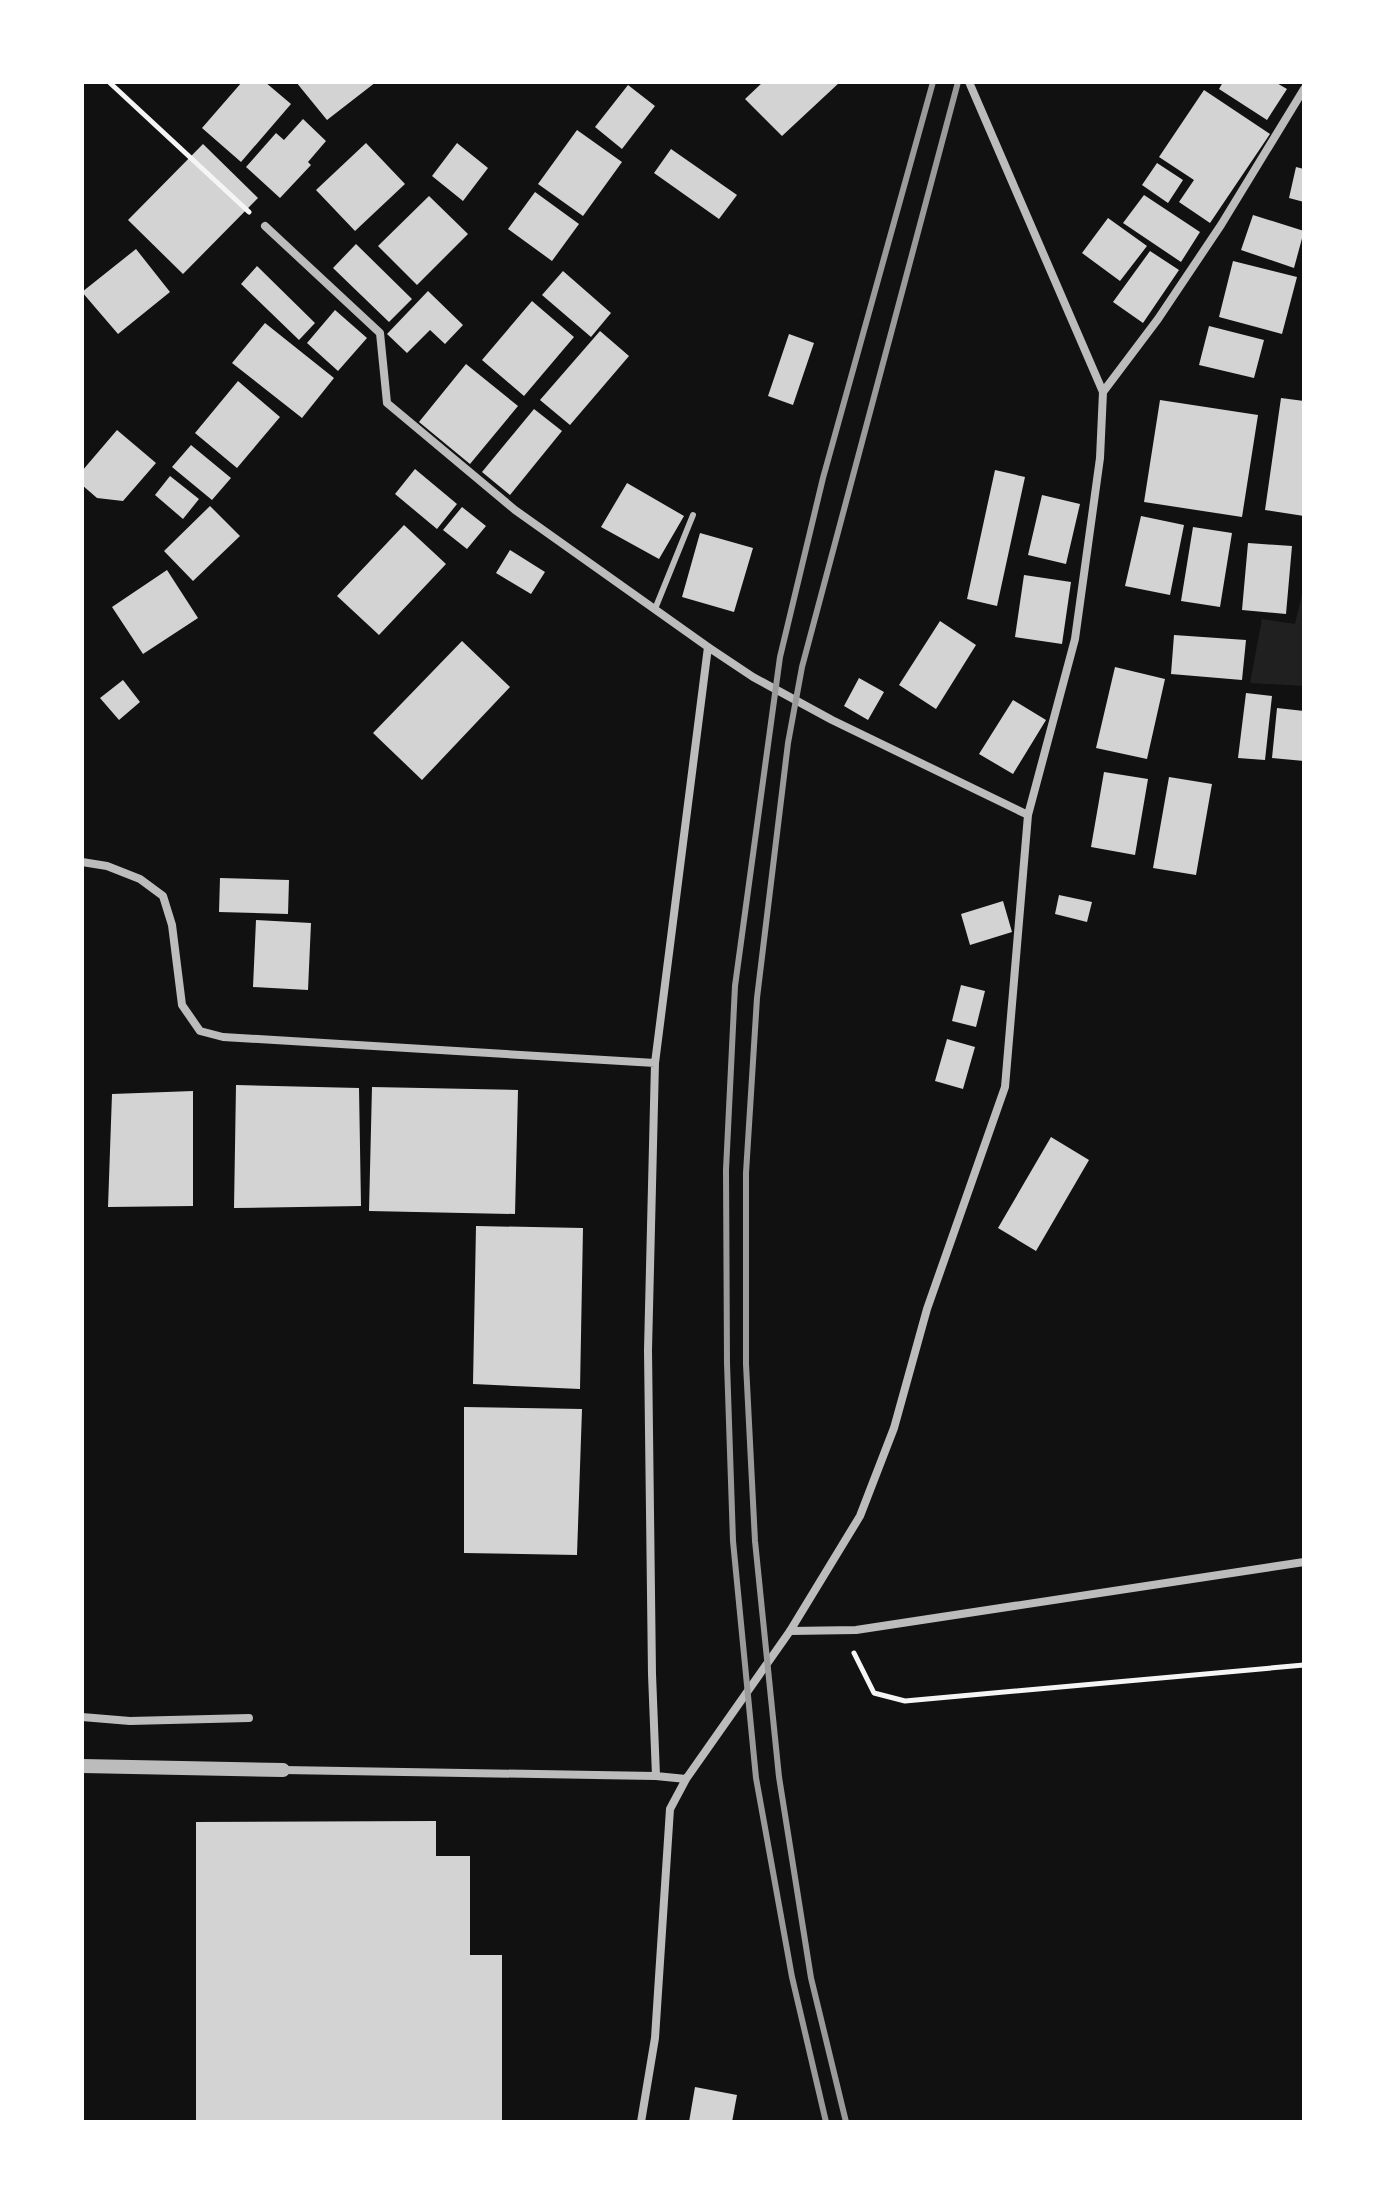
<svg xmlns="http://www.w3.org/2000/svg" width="1386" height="2204" viewBox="0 0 1386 2204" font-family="Signika,sans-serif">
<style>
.green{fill:#202020}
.building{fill:#d3d3d3}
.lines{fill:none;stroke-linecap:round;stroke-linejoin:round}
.path{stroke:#f5f5f5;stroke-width:5}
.service{stroke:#bcbcbc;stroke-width:6}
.minor{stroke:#bcbcbc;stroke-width:8}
.tertiary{stroke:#bcbcbc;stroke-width:14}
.rail{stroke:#9a9a9a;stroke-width:6}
</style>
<rect width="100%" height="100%" fill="#111"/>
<!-- green -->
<path class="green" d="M 1304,586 L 1304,686 L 1250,683 L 1262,619 L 1295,624 Z"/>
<!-- building -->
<path class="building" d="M 242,82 L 265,82 L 291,104 L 241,162 L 202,128 Z
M 296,82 L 376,82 L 327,120 Z
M 763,82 L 840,82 L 782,136 L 745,99 Z
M 1223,82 L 1275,82 L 1287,89 L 1267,120 L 1219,89 Z
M 628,85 L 655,106 L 622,149 L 595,127 Z
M 1204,90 L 1270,134 L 1210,223 L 1179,202 L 1194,180 L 1159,157 Z
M 303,119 L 326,141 L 308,162 L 311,165 L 280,198 L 246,167 L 276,133 L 284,140 Z
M 577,130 L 622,162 L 583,216 L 538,184 Z
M 366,143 L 405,184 L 355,231 L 316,190 Z
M 457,143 L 488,168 L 463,201 L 432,176 Z
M 203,144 L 258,198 L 183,274 L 128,220 Z
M 671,149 L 737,195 L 719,219 L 654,173 Z
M 1157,163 L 1183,180 L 1168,203 L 1142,185 Z
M 1296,167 L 1304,169 L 1304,202 L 1289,198 Z
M 535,192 L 579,224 L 552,261 L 508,229 Z
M 1144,195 L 1200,232 L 1181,262 L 1123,223 Z
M 429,196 L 468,234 L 417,285 L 378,246 Z
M 1253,215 L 1304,231 L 1294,268 L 1241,250 Z
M 1108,218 L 1147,246 L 1120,281 L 1082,253 Z
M 356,244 L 412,299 L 389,322 L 333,268 Z
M 136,249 L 170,292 L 118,334 L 82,292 Z
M 1150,251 L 1179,270 L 1143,323 L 1113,302 Z
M 1233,261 L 1297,277 L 1282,334 L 1219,317 Z
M 257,266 L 315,323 L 299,340 L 241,284 Z
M 563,271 L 611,313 L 591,337 L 542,295 Z
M 428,291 L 463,325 L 445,344 L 430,330 L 407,353 L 387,334 Z
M 532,301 L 574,337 L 524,396 L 482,360 Z
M 335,310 L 367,338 L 338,371 L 307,343 Z
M 265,323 L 334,378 L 302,418 L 232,363 Z
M 1209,326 L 1264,340 L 1254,378 L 1199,365 Z
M 600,331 L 629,356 L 570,425 L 540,400 Z
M 789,334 L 814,343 L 793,405 L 768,396 Z
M 466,364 L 518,406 L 470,464 L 419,422 Z
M 238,381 L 280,417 L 237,468 L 195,433 Z
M 1281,398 L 1304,401 L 1304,516 L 1265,510 Z
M 1160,400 L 1258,415 L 1242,517 L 1144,502 Z
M 534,409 L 562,431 L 510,495 L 482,472 Z
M 117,430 L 156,463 L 123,501 L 97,498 L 82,485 L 82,471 Z
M 191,445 L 231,478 L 212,500 L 172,467 Z
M 415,469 L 457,504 L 437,529 L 395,494 Z
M 995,470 L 1025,477 L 997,606 L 967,599 Z
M 170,476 L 199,499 L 183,519 L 155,495 Z
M 627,483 L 684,516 L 659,559 L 601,527 Z
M 1042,495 L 1080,504 L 1066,564 L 1028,555 Z
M 210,506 L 240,536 L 193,581 L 164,551 Z
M 462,507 L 486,526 L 467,549 L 443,530 Z
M 1141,516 L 1184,525 L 1170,595 L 1125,586 Z
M 404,525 L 446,564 L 379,635 L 337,596 Z
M 1193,527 L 1232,533 L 1220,607 L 1181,601 Z
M 700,533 L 753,548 L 734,612 L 682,597 Z
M 1248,543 L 1292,546 L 1286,614 L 1242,610 Z
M 510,550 L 545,572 L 531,594 L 496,573 Z
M 167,570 L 198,618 L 143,654 L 112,607 Z
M 1024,575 L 1071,582 L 1062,644 L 1015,637 Z
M 940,621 L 976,645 L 936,709 L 899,685 Z
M 1174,635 L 1246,640 L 1242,680 L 1171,674 Z
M 462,641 L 510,687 L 422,780 L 373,733 Z
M 1115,667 L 1165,679 L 1147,759 L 1096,748 Z
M 859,678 L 884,692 L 868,720 L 844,706 Z
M 123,680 L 140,702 L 119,720 L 100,698 Z
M 1246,693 L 1272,696 L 1265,760 L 1238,758 Z
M 1013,700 L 1046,720 L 1013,774 L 979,754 Z
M 1277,708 L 1304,711 L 1304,761 L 1272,758 Z
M 1104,772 L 1148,779 L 1135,855 L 1091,847 Z
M 1169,777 L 1212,784 L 1196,875 L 1153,868 Z
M 220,878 L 289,880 L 288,914 L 219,912 Z
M 1059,895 L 1092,902 L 1087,922 L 1055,914 Z
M 1003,901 L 1012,932 L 970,945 L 961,914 Z
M 256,920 L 311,923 L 308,990 L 253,987 Z
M 961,985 L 985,991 L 976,1027 L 952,1021 Z
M 947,1039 L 975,1047 L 963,1089 L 935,1081 Z
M 236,1085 L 359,1088 L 361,1206 L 234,1208 Z
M 372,1087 L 518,1090 L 515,1214 L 369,1211 Z
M 193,1091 L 193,1206 L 108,1207 L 112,1094 Z
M 1051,1137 L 1089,1160 L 1036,1251 L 998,1228 Z
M 476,1226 L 583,1228 L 580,1389 L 473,1384 Z
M 464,1407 L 582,1409 L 577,1555 L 464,1553 Z
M 436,1821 L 436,1856 L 470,1856 L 470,1955 L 502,1955 L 502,2122 L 196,2122 L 196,1822 Z
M 695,2087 L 737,2095 L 732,2122 L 689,2122 Z"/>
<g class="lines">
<!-- path -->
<path class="path" d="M 109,82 L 249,212
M 854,1653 L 874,1693 L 905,1701 L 1304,1665"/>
<!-- service -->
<path class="service" d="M 655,609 L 693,515"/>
<!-- minor -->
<path class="minor" d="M 265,226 L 380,333 L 387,403 L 515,510 L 708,647 L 753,677 L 832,720 L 1028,815
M 1103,392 L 1158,319 L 1221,225 L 1304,89
M 82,862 L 107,866 L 140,879 L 163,896 L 172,925 L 182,1005 L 200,1031 L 223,1037 L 655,1063 L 648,1350 L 652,1674 L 656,1776
M 655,1063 L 708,647
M 790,1631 L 856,1630 L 1304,1562
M 82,1717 L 130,1721 L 249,1718
M 283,1770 L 656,1776 L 686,1779
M 641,2122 L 655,2038 L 670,1809 L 686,1779 L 790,1631 L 860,1516 L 894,1428 L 927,1309 L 1005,1087 L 1028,815 L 1075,639 L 1100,458 L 1103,392 L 969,82"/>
<!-- tertiary -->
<path class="tertiary" d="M 82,1766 L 283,1770"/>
<!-- rail -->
<path class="rail" d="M 826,2122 L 792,1977 L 756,1778 L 733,1541 L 727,1363 L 726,1170 L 735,986 L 780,657 L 823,478 L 933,82
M 846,2122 L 811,1978 L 779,1777 L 755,1541 L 746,1364 L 746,1173 L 757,998 L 788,743 L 802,667 L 958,82"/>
</g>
<!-- border -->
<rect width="1386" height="2204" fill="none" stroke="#ffffff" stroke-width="168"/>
</svg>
